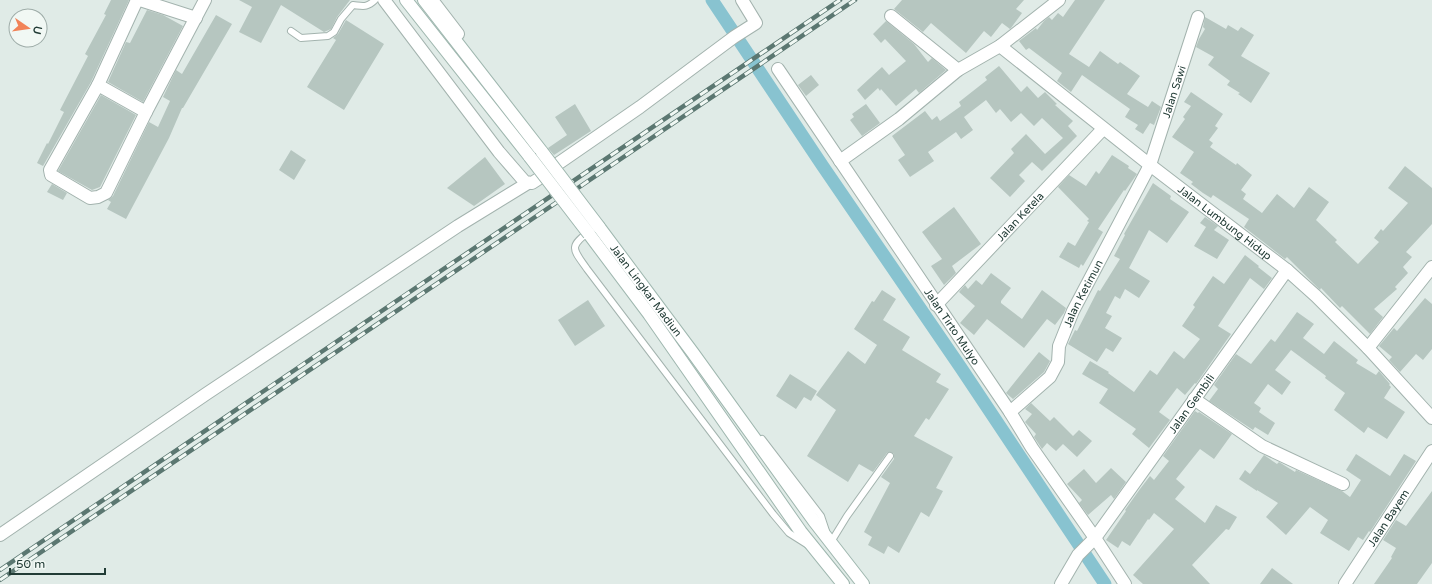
<svg xmlns="http://www.w3.org/2000/svg" width="1432" height="584" viewBox="0 0 1432 584" font-family="'Varela Round',sans-serif">
<style>
.lines{fill:none;stroke-linecap:round;stroke-linejoin:round}
.canal{stroke:#88c3d0;stroke-width:13}
.building{fill:#b6c6c0}
.service-casing{stroke:#a3b3ae;stroke-width:8}
.minor-casing{stroke:#a3b3ae;stroke-width:14}
.secondary-casing{stroke:#9fb7af;stroke-width:14}
.service{stroke:#fff;stroke-width:6}
.minor{stroke:#fff;stroke-width:12}
.secondary{stroke:#fff;stroke-width:12}
.rail-casing{stroke:#5b7771;stroke-width:4.5}
.rail{stroke:#f1f8f4;stroke-width:3;stroke-dasharray:9;stroke-linecap:butt}
.secondary-bridge-casing{stroke:#9fb7af;stroke-width:14;stroke-linecap:butt}
.secondary-bridge{stroke:#fff;stroke-width:12}
.labels{text-anchor:middle;dominant-baseline:central;stroke-width:4;stroke-linejoin:round;paint-order:stroke}
.street-label{font-size:11px;fill:#213b35;stroke:#f1f8f4}
</style>
<rect width="100%" height="100%" fill="#e0ebe7"/>
<g class="lines">
<!-- canal -->
<path class="canal" d="M 712,0 L 822,165 L 961,368 L 1105,584"/>
</g>
<!-- building -->
<path class="building" d="M 111,0 L 129,0 L 91,82 L 43,166 L 37,163 L 47,143 L 48,144 L 64,112 L 60,110 L 88,56 L 85,54 L 106,15 L 104,14 Z
M 239,0 L 350,0 L 337,17 L 331,29 L 324,32 L 281,5 L 261,43 L 239,32 L 252,7 Z
M 902,0 L 1024,0 L 1016,9 L 1022,13 L 1011,28 L 1010,29 L 1002,23 L 991,37 L 984,31 L 966,53 L 931,23 L 923,32 L 894,9 Z
M 1075,0 L 1105,0 L 1069,54 L 1089,67 L 1100,51 L 1118,64 L 1120,62 L 1140,76 L 1127,94 L 1148,107 L 1152,101 L 1161,107 L 1154,125 L 1150,123 L 1143,134 L 1135,129 L 1138,125 L 1125,117 L 1130,109 L 1082,75 L 1071,92 L 1057,81 L 1062,73 L 1029,48 L 1026,50 L 1019,41 L 1036,28 L 1037,30 L 1044,21 L 1049,17 L 1052,20 L 1058,13 L 1063,17 Z
M 147,10 L 163,15 L 183,26 L 143,102 L 108,82 L 126,42 L 130,43 Z
M 216,15 L 232,24 L 183,108 L 182,108 L 169,138 L 126,219 L 107,209 L 111,202 L 108,200 L 113,196 L 149,122 L 158,127 L 170,101 L 163,97 L 176,70 L 182,74 Z
M 1205,17 L 1226,29 L 1228,25 L 1238,31 L 1241,27 L 1254,35 L 1241,56 L 1270,73 L 1251,103 L 1238,94 L 1240,93 L 1227,85 L 1230,81 L 1208,65 L 1214,57 L 1196,47 L 1199,39 L 1205,29 L 1203,27 Z
M 346,20 L 384,44 L 344,110 L 307,87 L 336,40 L 333,38 L 338,34 Z
M 886,21 L 914,44 L 928,62 L 932,58 L 946,70 L 919,93 L 916,89 L 896,106 L 881,89 L 880,91 L 878,88 L 865,100 L 857,90 L 882,67 L 889,75 L 906,61 L 885,39 L 881,43 L 873,34 Z
M 999,66 L 1021,92 L 1027,86 L 1038,98 L 1045,92 L 1057,104 L 1055,105 L 1073,121 L 1068,126 L 1077,136 L 1042,171 L 1032,162 L 1019,175 L 1025,181 L 1010,197 L 990,178 L 1014,153 L 1011,149 L 1026,134 L 1045,154 L 1063,138 L 1042,118 L 1034,126 L 1021,113 L 1011,122 L 1000,109 L 996,113 L 986,100 L 964,117 L 973,130 L 961,139 L 956,132 L 928,152 L 934,161 L 910,177 L 898,160 L 905,155 L 892,136 L 925,111 L 932,120 L 937,116 L 940,121 L 961,106 L 959,102 L 987,80 L 985,77 Z
M 811,75 L 819,85 L 806,96 L 798,85 Z
M 1191,92 L 1223,114 L 1215,126 L 1218,128 L 1209,140 L 1213,143 L 1210,147 L 1236,165 L 1237,163 L 1252,175 L 1241,190 L 1246,194 L 1243,199 L 1262,213 L 1277,194 L 1294,208 L 1309,187 L 1329,202 L 1316,220 L 1337,240 L 1335,242 L 1358,264 L 1379,242 L 1374,238 L 1381,229 L 1383,231 L 1408,203 L 1388,188 L 1405,166 L 1432,188 L 1432,224 L 1406,252 L 1412,257 L 1403,267 L 1408,273 L 1395,287 L 1397,289 L 1374,309 L 1383,317 L 1370,334 L 1342,306 L 1340,308 L 1321,288 L 1320,290 L 1287,257 L 1285,259 L 1244,227 L 1249,219 L 1213,195 L 1211,198 L 1203,193 L 1191,184 L 1193,182 L 1180,173 L 1194,152 L 1172,137 L 1185,119 L 1183,117 L 1191,106 L 1184,102 Z
M 101,95 L 136,115 L 100,187 L 92,190 L 58,171 Z
M 575,104 L 591,131 L 554,155 L 548,148 L 567,135 L 555,117 Z
M 866,104 L 880,123 L 862,136 L 850,120 L 854,117 L 852,114 Z
M 291,150 L 306,160 L 294,180 L 279,170 Z
M 1112,155 L 1129,166 L 1128,168 L 1137,174 L 1125,191 L 1124,190 L 1098,229 L 1103,232 L 1083,266 L 1081,264 L 1079,268 L 1059,257 L 1068,242 L 1075,246 L 1089,222 L 1087,221 L 1089,219 L 1058,187 L 1069,175 L 1086,186 L 1096,171 L 1099,174 Z
M 485,157 L 505,184 L 474,206 L 447,188 Z
M 1153,183 L 1171,196 L 1170,199 L 1189,212 L 1167,243 L 1149,230 L 1129,268 L 1150,281 L 1139,298 L 1125,289 L 1120,299 L 1115,296 L 1106,313 L 1112,316 L 1105,328 L 1122,338 L 1113,352 L 1106,348 L 1097,362 L 1068,344 L 1075,330 L 1077,331 L 1098,290 L 1100,291 L 1120,259 L 1114,256 L 1125,235 L 1124,234 Z
M 52,184 L 67,193 L 63,200 L 47,192 Z
M 954,207 L 981,244 L 952,266 L 956,273 L 944,285 L 931,266 L 942,259 L 922,232 Z
M 1205,217 L 1218,226 L 1214,230 L 1229,240 L 1217,259 L 1194,246 L 1206,227 L 1200,223 Z
M 1245,255 L 1259,266 L 1258,267 L 1272,278 L 1264,289 L 1250,278 L 1218,326 L 1231,334 L 1196,384 L 1195,383 L 1185,395 L 1177,388 L 1159,412 L 1170,420 L 1149,448 L 1132,434 L 1136,429 L 1099,403 L 1108,389 L 1082,374 L 1090,361 L 1109,372 L 1108,373 L 1134,392 L 1150,370 L 1157,375 L 1174,351 L 1184,359 L 1200,339 L 1182,326 L 1195,307 L 1193,305 L 1213,276 L 1224,284 Z
M 991,273 L 1011,288 L 1001,301 L 1001,303 L 1022,319 L 1042,290 L 1066,308 L 1064,313 L 1055,325 L 1047,319 L 1024,348 L 987,319 L 974,335 L 960,323 L 975,306 L 959,292 L 965,285 L 968,289 L 976,280 L 982,285 Z
M 882,290 L 896,299 L 883,320 L 910,337 L 902,350 L 941,374 L 936,382 L 949,389 L 929,420 L 926,418 L 914,436 L 953,457 L 936,488 L 943,491 L 929,517 L 921,512 L 899,553 L 888,546 L 884,554 L 868,545 L 872,537 L 864,532 L 890,483 L 881,477 L 894,459 L 894,454 L 890,452 L 887,453 L 873,472 L 859,464 L 848,482 L 807,456 L 836,410 L 816,395 L 848,351 L 865,364 L 877,345 L 854,329 L 872,301 L 874,302 Z
M 1425,298 L 1432,304 L 1432,349 L 1423,360 L 1416,354 L 1400,372 L 1389,360 L 1392,357 L 1379,346 L 1394,328 L 1397,331 Z
M 588,300 L 605,326 L 575,346 L 558,320 Z
M 1297,312 L 1314,324 L 1303,338 L 1324,354 L 1334,341 L 1358,360 L 1356,363 L 1376,375 L 1379,371 L 1390,384 L 1389,385 L 1391,387 L 1384,398 L 1405,412 L 1387,439 L 1368,427 L 1364,433 L 1334,410 L 1345,393 L 1325,378 L 1326,376 L 1291,350 L 1275,370 L 1291,382 L 1282,395 L 1268,384 L 1254,403 L 1261,408 L 1259,412 L 1275,423 L 1268,435 L 1255,427 L 1253,430 L 1209,401 L 1218,389 L 1214,385 L 1236,354 L 1251,364 L 1271,339 L 1275,342 Z
M 1039,352 L 1050,361 L 1044,372 L 1013,399 L 1006,393 Z
M 790,374 L 817,391 L 811,401 L 804,397 L 796,409 L 776,396 Z
M 1031,403 L 1050,421 L 1054,417 L 1073,436 L 1079,430 L 1092,441 L 1077,457 L 1063,444 L 1056,451 L 1047,443 L 1042,449 L 1034,437 L 1036,434 L 1025,422 L 1032,414 L 1025,409 Z
M 1195,411 L 1198,413 L 1199,412 L 1232,434 L 1214,459 L 1200,449 L 1176,479 L 1185,487 L 1175,499 L 1205,523 L 1216,505 L 1237,517 L 1229,530 L 1226,529 L 1192,565 L 1210,584 L 1143,584 L 1133,575 L 1174,529 L 1154,513 L 1149,520 L 1148,519 L 1130,546 L 1122,541 L 1118,548 L 1106,540 L 1126,511 L 1125,510 L 1140,489 L 1150,476 L 1154,480 L 1169,461 L 1163,456 Z
M 1356,454 L 1390,476 L 1404,454 L 1416,461 L 1370,532 L 1369,531 L 1363,540 L 1358,537 L 1349,551 L 1320,533 L 1328,520 L 1310,507 L 1286,535 L 1266,517 L 1278,503 L 1257,490 L 1257,491 L 1239,479 L 1245,470 L 1250,474 L 1264,455 L 1277,464 L 1279,462 L 1295,472 L 1296,470 L 1342,491 L 1350,497 L 1361,480 L 1346,470 Z
M 1111,468 L 1126,482 L 1114,499 L 1111,495 L 1088,515 L 1079,503 L 1082,500 L 1067,484 L 1084,469 L 1096,483 Z
M 1432,491 L 1432,563 L 1417,584 L 1374,584 L 1392,558 L 1391,557 L 1396,548 L 1383,540 L 1396,520 L 1406,526 Z
M 1272,568 L 1293,584 L 1260,584 Z"/>
<g class="lines">
<!-- service casing -->
<g class="service-casing">
<path id="service" d="M 291,31 L 301,38 L 328,36 L 334,32 L 341,19 L 353,5 C 363,6 367,8 375,0
M 590,231 C 568,247 573,249 587,269 L 773,514 L 789,533 L 808,545
M 762,439 L 821,516 L 826,531
M 831,542 L 847,516 L 890,456"/>
</g>
<!-- minor casing -->
<g class="minor-casing">
<g id="minor">
<path d="M 137,0 L 98,85 L 50,170 L 51,175 L 90,198 L 98,197 L 106,193 L 146,112 L 205,0"/>
<path d="M 140,0 L 196,18"/>
<path d="M 384,0 L 499,152 L 525,182 L 532,183 L 552,170"/>
<path d="M 432,0 L 458,34"/>
<path d="M 891,16 L 958,70"/>
<path id="s1" d="M 1000,46 L 1150,165 L 1287,270 L 1316,296 L 1368,348 L 1432,418"/>
<path id="s2" d="M 778,69 L 1010,412 L 1032,448 L 1095,538 L 1125,584"/>
<path d="M 98,85 L 146,112"/>
<path d="M 840,161 L 899,119 L 958,70 L 1000,46 L 1059,0"/>
<path d="M 556,165 L 640,107 L 734,37 L 756,23 L 742,0"/>
<path id="s3" d="M 936,305 L 1103,129"/>
<path d="M 1368,348 L 1432,267"/>
<path d="M 1194,399 L 1262,446 L 1343,484"/>
<path id="s4" d="M 1010,412 L 1050,377 L 1058,362 L 1059,346 L 1073,311 L 1150,165 L 1198,17"/>
<path d="M 0,535 L 206,394 L 458,226 L 528,183"/>
<path id="s5" d="M 1061,584 L 1078,555 L 1095,538 L 1287,270"/>
<path id="s6" d="M 1345,584 L 1432,451"/>
</g>
</g>
<!-- secondary casing -->
<g class="secondary-casing">
<g id="secondary">
<path d="M 406,0 L 530,157"/>
<path d="M 424,0 L 542,152"/>
<path id="s7" d="M 599,227 L 693,353 L 814,521 L 863,584"/>
<path d="M 589,234 L 649,314 L 801,532 L 843,584"/>
</g>
</g>
<!-- service -->
<use href="#service" class="service"/>
<!-- minor -->
<use href="#minor" class="minor"/>
<!-- secondary -->
<use href="#secondary" class="secondary"/>
<!-- rail casing -->
<g class="rail-casing">
<path id="rail" d="M 0,570 L 840,0
M 0,580 L 855,0"/>
</g>
<!-- rail -->
<use href="#rail" class="rail"/>
<!-- secondary-bridge casing -->
<g class="secondary-bridge-casing">
<path id="secondary-bridge" d="M 542,152 L 599,227
M 530,157 L 589,234"/>
</g>
<!-- secondary-bridge -->
<use href="#secondary-bridge" class="secondary-bridge"/>
</g>
<g class="labels">
<!-- street labels -->
<g class="street-label">
<text stroke="none"><textPath href="#s4" startOffset="366">Jalan Sawi</textPath></text>
<text stroke="none"><textPath href="#s3" startOffset="122">Jalan Ketela</textPath></text>
<text stroke="none"><textPath href="#s1" startOffset="286">Jalan Lumbung Hidup</textPath></text>
<text stroke="none"><textPath href="#s7" startOffset="79">Jalan Lingkar Madiun</textPath></text>
<text stroke="none"><textPath href="#s4" startOffset="144">Jalan Ketimun</textPath></text>
<text stroke="none"><textPath href="#s2" startOffset="311">Jalan Tirto Mulyo</textPath></text>
<text stroke="none"><textPath href="#s5" startOffset="223">Jalan Gembili</textPath></text>
<text stroke="none"><textPath href="#s6" startOffset="79">Jalan Bayem</textPath></text>
</g>
</g>
<!-- north arrow -->
<g transform="translate(28 28) rotate(103)"><circle r="19" fill="#f1f8f4" stroke="#9eaca8"/>
<path d="M0-3L7 15L0 10L-7 15Z" fill="#f18358"/>
<text y="-6" font-size="11" font-weight="bold" text-anchor="middle" fill="#213b35">U</text>
</g>
<!-- scale -->
<path d="M10 568v6h95v-6" fill="none" stroke="#213b35" stroke-width="2"/>
<text x="16" y="568" font-size="12" fill="#213b35" stroke="#f1f8f4" stroke-width="3" paint-order="stroke">50 m</text>
</svg>
